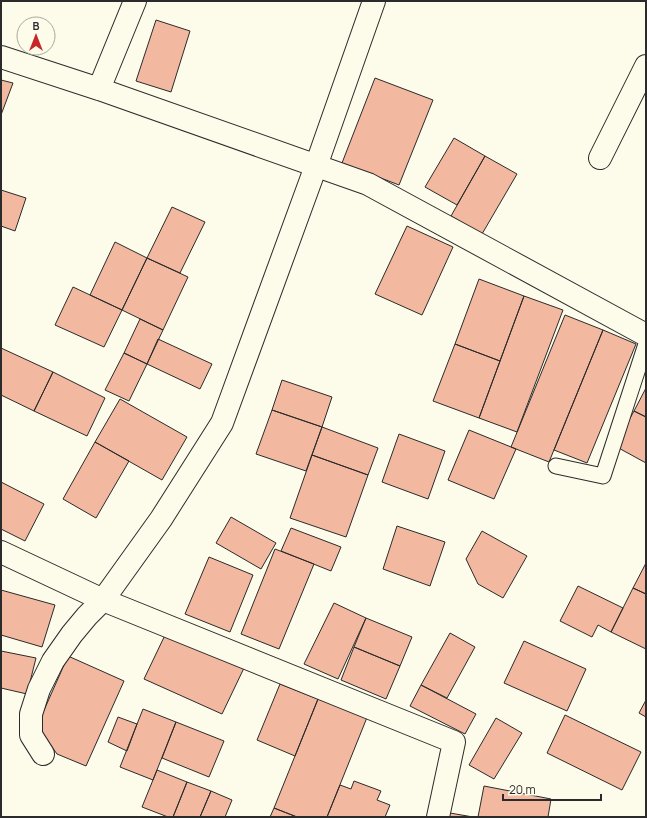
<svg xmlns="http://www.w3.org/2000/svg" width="647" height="818" viewBox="0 0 647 818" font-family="Manrope,sans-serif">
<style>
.building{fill:#f2b8a0;stroke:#2b2b2b}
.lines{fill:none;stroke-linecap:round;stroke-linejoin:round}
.lane-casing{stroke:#2b2b2b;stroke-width:17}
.street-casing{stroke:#2b2b2b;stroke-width:24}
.lane{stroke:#fdfbea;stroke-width:15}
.street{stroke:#fdfbea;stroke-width:22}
</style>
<rect width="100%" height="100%" fill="#fdfbea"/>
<!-- building -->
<path class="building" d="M 156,20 L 190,31 L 171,92 L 136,81 Z
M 375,78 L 433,100 L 399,185 L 342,163 Z
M 1,80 L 13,83 L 1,115 Z
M 454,138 L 485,156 L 457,205 L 425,187 Z
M 485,156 L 517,174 L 482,234 L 451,216 Z
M 1,190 L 26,198 L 15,231 L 1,226 Z
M 172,207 L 205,222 L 180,273 L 147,258 Z
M 407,226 L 453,247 L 422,315 L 375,294 Z
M 115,242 L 147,258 L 122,310 L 90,295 Z
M 147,258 L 188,277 L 163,330 L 122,310 Z
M 479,279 L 524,296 L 500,361 L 455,344 Z
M 73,287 L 122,310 L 104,347 L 55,325 Z
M 524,296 L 563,310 L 517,432 L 479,418 Z
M 565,315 L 603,330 L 549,462 L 511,447 Z
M 140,319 L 163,330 L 147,364 L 124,353 Z
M 603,330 L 636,344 L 587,463 L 554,450 Z
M 158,339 L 212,364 L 200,389 L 147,364 Z
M 455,344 L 500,361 L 479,418 L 433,401 Z
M 1,348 L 53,372 L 34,411 L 1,395 Z
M 124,353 L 147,364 L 129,401 L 105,390 Z
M 53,372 L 105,398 L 87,436 L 34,411 Z
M 282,380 L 332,397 L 322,427 L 272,410 Z
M 646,388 L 646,417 L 634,411 Z
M 120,399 L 187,437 L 162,480 L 95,442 Z
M 272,410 L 322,427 L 306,471 L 256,454 Z
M 634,411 L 646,417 L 646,463 L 615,446 Z
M 322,427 L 378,448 L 368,475 L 312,455 Z
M 469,430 L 516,449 L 494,499 L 448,480 Z
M 399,434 L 445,451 L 428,499 L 382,482 Z
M 95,442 L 129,461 L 96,518 L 63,499 Z
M 312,455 L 368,475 L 346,537 L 290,518 Z
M 1,482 L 44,504 L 25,541 L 1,529 Z
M 231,517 L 276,543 L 261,569 L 216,543 Z
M 397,526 L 445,542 L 430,586 L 383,569 Z
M 291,528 L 341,547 L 331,571 L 281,551 Z
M 482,531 L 527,556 L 503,598 L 478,584 L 466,559 Z
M 275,549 L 314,564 L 279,649 L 241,634 Z
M 209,557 L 253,575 L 230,632 L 185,614 Z
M 646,563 L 646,594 L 633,588 Z
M 578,586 L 623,608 L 611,632 L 598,625 L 592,637 L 560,621 Z
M 633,588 L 646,594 L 646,649 L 611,632 Z
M 1,590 L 55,605 L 42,647 L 1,635 Z
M 334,603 L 366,618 L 338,679 L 304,664 Z
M 366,618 L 412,637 L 400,666 L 354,647 Z
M 166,633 L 244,668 L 222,714 L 144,679 Z
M 450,633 L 475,647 L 447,698 L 421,685 Z
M 524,641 L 586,669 L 567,711 L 504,683 Z
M 354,647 L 400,666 L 386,699 L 341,680 Z
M 1,651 L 36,658 L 27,694 L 1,688 Z
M 68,656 L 124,681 L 86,766 L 57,754 L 37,726 Z
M 280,684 L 318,699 L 295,756 L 257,740 Z
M 421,685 L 476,714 L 465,734 L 410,706 Z
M 318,699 L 370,710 L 327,817 L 297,817 L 274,808 Z
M 646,700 L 646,717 L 639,713 Z
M 143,709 L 176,722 L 153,780 L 120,767 Z
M 565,715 L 641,752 L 622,790 L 547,753 Z
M 118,717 L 137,724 L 127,751 L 108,742 Z
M 496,718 L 522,733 L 494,779 L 469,765 Z
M 176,722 L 224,741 L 209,777 L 162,758 Z
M 157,770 L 187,782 L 173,817 L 168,817 L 142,807 Z
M 354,781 L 381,791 L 377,800 L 390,805 L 385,817 L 327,817 L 340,785 L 351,789 Z
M 187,782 L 211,791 L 200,817 L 173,817 Z
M 484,786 L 551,799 L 548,817 L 478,817 Z
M 211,791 L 232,800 L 225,817 L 200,817 Z
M 274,808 L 297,817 L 270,817 Z
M 450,813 L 473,817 L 449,817 Z"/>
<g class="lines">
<!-- lane casing -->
<g class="lane-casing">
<path id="lane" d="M 556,466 L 603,476 L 646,344"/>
</g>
<!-- street casing -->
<g class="street-casing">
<path id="street" d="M 1,57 L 99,89 L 368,184 L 646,335
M 99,89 L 135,1
M 600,158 L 646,66
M 1,552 L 103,600 L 454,742 L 438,817
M 43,754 L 31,735 L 31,714 L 39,689 L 53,661 L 72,634 L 87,616 L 103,600 L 161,519 L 222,423 L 316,166 L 374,1"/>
</g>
<!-- lane -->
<use href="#lane" class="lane"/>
<!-- street -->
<use href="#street" class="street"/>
</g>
<!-- border -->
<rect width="647" height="818" fill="none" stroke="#2b2b2b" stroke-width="4"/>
<!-- north arrow -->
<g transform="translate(36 36)"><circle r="19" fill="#fdfbea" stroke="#a9a89e"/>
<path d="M0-3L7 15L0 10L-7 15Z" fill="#c62828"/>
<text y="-6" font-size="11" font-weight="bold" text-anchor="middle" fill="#2b2b2b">B</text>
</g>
<!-- scale -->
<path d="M503 794v6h98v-6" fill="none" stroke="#2b2b2b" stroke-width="2"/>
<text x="509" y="794" font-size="12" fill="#2b2b2b" stroke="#fdfbea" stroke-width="3" paint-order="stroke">20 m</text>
</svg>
